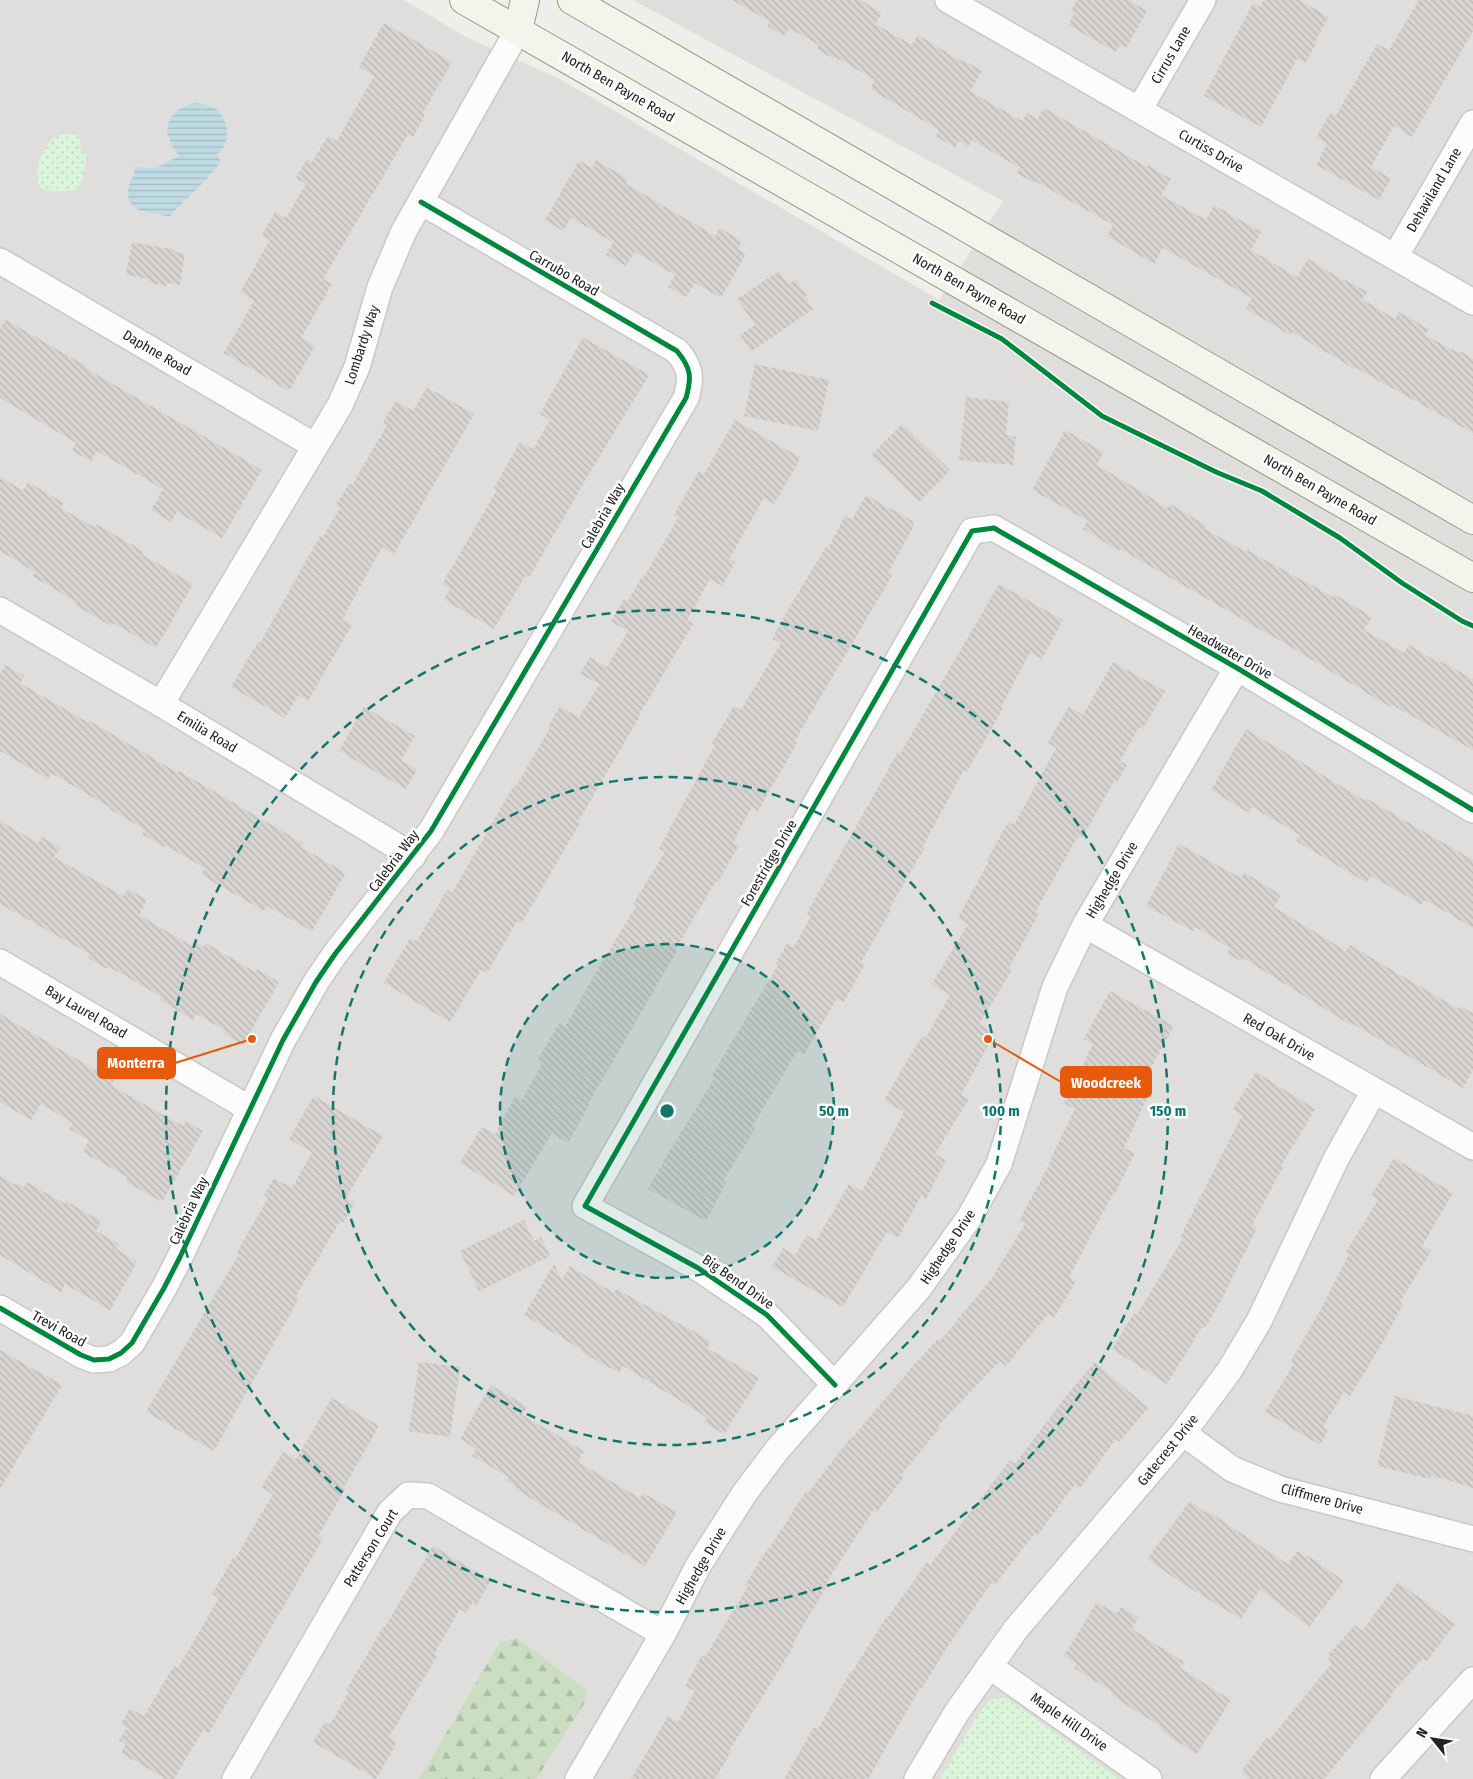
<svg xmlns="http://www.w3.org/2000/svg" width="1473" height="1779" viewBox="0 0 1473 1779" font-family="'Fira Sans Condensed',sans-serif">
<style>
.residential{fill:#dfdedc}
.forest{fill:url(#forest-firs)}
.park{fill:url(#park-dots)}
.parking{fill:#e0dfde}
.water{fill:url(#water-rules)}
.building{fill:url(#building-back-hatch)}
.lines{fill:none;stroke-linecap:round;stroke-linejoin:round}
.street-casing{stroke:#c9c8c7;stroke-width:28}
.secondary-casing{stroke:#999a82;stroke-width:30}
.street{stroke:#fdfcfc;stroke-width:25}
.secondary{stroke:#f4f4ed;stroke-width:28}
.cycleway-casing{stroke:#fff;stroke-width:8}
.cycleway{stroke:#00873e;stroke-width:5}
.ring{fill:none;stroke:#0f766e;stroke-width:2.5;stroke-dasharray:9 6}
.labels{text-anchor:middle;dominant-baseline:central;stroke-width:5;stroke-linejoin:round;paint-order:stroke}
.street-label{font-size:14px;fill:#222;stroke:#fff}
.centre{fill:#0f766e;stroke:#fff;stroke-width:2.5}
.ring-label{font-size:15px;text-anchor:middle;font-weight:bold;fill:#0f766e;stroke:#fff;stroke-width:5;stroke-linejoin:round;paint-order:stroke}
.leader{fill:none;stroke:#e8590c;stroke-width:2}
.callout-dot{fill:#e8590c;stroke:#fff;stroke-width:2}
.callout{fill:#e8590c;stroke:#e8590c;stroke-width:2}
.callout-label{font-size:15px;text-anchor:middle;font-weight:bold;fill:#fff}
</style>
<defs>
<pattern id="forest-firs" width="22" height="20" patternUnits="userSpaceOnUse" patternTransform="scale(1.25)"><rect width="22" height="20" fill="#cbdec1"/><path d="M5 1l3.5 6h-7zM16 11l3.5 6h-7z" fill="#aebea6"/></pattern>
<pattern id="park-dots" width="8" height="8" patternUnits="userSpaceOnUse" patternTransform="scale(1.25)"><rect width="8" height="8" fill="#daf5da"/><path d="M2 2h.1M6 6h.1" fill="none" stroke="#bbd2bb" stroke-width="1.8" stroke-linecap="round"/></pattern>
<pattern id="water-rules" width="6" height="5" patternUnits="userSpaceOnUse" patternTransform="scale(1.25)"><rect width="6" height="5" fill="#bfdbe3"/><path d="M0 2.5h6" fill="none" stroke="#a4bcc2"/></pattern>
<pattern id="building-back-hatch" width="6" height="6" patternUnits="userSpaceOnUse" patternTransform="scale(1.25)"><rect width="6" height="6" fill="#d7d4d2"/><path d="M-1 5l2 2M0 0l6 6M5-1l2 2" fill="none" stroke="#b8b6b4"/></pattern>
</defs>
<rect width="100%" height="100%" fill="#f0eeeb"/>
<!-- residential -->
<path class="residential" d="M 0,0 L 404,0 L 464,36 L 558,78 L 939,300 L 1003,201 L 633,0 L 1473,0 L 1473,1779 L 0,1779 Z"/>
<!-- forest -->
<path class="forest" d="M 517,1638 L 588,1691 L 584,1704 L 536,1779 L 419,1779 L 500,1642 Z"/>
<!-- park -->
<path class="park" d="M 65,134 L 79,135 L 81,151 L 86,154 C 87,166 83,180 76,190 C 66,190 49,195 41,187 C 30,177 43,145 54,138 C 57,135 61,135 65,134 Z
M 997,1697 L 1007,1698 L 1119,1779 L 940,1779 L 978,1715 L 989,1701 Z"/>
<!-- parking -->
<path class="parking" d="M 0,0 L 95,0 L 101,8 L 111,34 L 70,42 L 68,33 L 60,22 L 48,15 L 41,13 L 35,13 L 22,18 L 11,31 L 0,23 Z"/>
<!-- water -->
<path class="water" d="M 196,103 C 203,104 210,105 216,109 C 230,122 232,144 216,155 L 221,161 C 206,183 186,197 169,217 C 154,210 127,217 128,190 C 129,181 135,176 135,167 L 156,168 L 179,156 C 175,151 171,145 169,139 C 162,120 179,105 196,103 Z"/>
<!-- building -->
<path class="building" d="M 733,0 L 860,0 L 882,13 L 875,24 L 912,45 L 918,35 L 963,62 L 964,60 L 982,71 L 970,91 L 1022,121 L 1027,113 L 1037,119 L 1044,108 L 1147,167 L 1148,165 L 1171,179 L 1161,195 L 1206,220 L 1214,205 L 1261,232 L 1251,250 L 1297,277 L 1308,259 L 1345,281 L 1346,280 L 1367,292 L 1362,299 L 1395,319 L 1399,312 L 1429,329 L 1425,335 L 1458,353 L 1460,351 L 1473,359 L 1473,433 L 1356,368 L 1355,369 L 1292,332 L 1290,335 L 1246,309 L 1252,298 L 1163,248 L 1154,264 L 1107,236 L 1113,225 L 1035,181 L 1034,183 L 1016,173 L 1020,168 L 972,140 L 968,147 L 959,141 L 955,148 L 936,136 L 939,130 L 870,89 L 875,80 L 835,57 L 834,59 L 817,49 L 819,45 L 789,28 L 784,36 L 767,26 L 770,22 Z
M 1077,0 L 1128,0 L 1147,11 L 1126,48 L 1120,45 L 1116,52 L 1068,25 L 1074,14 L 1071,11 Z
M 1264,0 L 1299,0 L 1329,17 L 1315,41 L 1317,42 L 1305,64 L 1297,59 L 1261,127 L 1204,96 L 1253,3 L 1260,7 Z
M 1419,0 L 1473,0 L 1473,31 L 1412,137 L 1394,126 L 1371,167 L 1391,178 L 1379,200 L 1316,165 L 1327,144 L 1316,138 L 1331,112 L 1336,115 L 1377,44 L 1389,50 Z
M 384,23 L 452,62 L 422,114 L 425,115 L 413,137 L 408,134 L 323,279 L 332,284 L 301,338 L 315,346 L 289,391 L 224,353 L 254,301 L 240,292 L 270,240 L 262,235 L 275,212 L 286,218 L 306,184 L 296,178 L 307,159 L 312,162 L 328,136 L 337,141 L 374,76 L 359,67 Z
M 596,160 L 628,179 L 626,184 L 715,236 L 720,228 L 742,241 L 738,249 L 746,254 L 721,298 L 695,283 L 686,297 L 668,287 L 675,275 L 635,252 L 626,266 L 606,255 L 613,242 L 571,218 L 563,231 L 545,220 L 579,161 L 592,168 Z
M 132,242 L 175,250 L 175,252 L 185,254 L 180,285 L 168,283 L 167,286 L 148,283 L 149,279 L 126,275 Z
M 779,271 L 788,284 L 796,279 L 807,295 L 805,296 L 813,309 L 751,352 L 740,335 L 755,325 L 737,299 Z
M 6,320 L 86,366 L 85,368 L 262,470 L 222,538 L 177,512 L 171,522 L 151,510 L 163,489 L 97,451 L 91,461 L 72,451 L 76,443 L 0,398 L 0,329 Z
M 583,337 L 649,375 L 590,472 L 529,578 L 525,576 L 494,629 L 444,600 L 450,589 L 442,584 L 497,490 L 494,488 L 520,442 L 533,449 L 550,420 L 540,414 Z
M 755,364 L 829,380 L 818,431 L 744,416 Z
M 427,387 L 474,414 L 394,554 L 382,547 L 342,620 L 352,625 L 308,701 L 298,695 L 285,718 L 231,687 L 258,642 L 260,643 L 320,536 L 322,538 L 340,508 L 336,505 L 349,484 L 352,485 L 387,425 L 383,422 L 396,401 L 413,411 Z
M 966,397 L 1009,402 L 1006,435 L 1016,437 L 1013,465 L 959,460 Z
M 735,420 L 801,458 L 774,504 L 764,498 L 729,559 L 735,562 L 722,586 L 710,579 L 687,620 L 693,624 L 638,717 L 639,718 L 578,822 L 580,823 L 521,924 L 517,921 L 487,973 L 481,970 L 450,1022 L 384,983 L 410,938 L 417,941 L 447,890 L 452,893 L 514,785 L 516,786 L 550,728 L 548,727 L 560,706 L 579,718 L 599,684 L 580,674 L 590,657 L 607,667 L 628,631 L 611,622 L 624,599 L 628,601 L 641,578 L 643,579 L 678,518 L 674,515 L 699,471 L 704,474 Z
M 902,424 L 950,470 L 919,502 L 871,455 Z
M 1065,430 L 1104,452 L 1097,465 L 1168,508 L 1170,504 L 1207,526 L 1205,529 L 1246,552 L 1247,550 L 1333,597 L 1334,594 L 1372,617 L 1364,630 L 1404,653 L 1409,645 L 1439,663 L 1440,661 L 1473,679 L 1473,750 L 1392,705 L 1390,707 L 1289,646 L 1120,549 L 1119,551 L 1083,529 L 1088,521 L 1032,490 Z
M 0,477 L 23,490 L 28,482 L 64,503 L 61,508 L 94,527 L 96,524 L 143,551 L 141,554 L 193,584 L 156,648 L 113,623 L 111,626 L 75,605 L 77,602 L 32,576 L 35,572 L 0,551 Z
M 866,495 L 913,521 L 913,528 L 888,573 L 892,576 L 794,742 L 797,743 L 758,811 L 752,807 L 733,842 L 739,845 L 718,882 L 716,881 L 675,950 L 677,951 L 588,1104 L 589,1105 L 568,1143 L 552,1133 L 514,1196 L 460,1163 L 482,1127 L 495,1134 L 515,1096 L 522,1100 L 542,1064 L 537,1061 L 559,1023 L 565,1027 L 595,974 L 636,906 L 633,904 L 665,852 L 659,849 L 715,745 L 712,743 L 734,706 L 741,710 L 781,643 L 772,639 L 793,601 L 826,547 L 828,548 L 845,516 L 852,520 Z
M 999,584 L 1063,620 L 1042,659 L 1030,653 L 1001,707 L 1003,708 L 967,772 L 964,770 L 922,848 L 924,849 L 889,909 L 891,910 L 861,962 L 865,964 L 844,1002 L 837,998 L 804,1055 L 797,1051 L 752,1127 L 755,1129 L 723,1181 L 726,1183 L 706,1221 L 648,1189 L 669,1152 L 714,1079 L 711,1077 L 778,965 L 776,963 L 787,944 L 794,947 L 811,916 L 807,913 L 837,860 L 898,752 L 900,754 Z
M 1113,662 L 1165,691 L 1143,729 L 1139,727 L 1120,761 L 1127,765 L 1117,782 L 1114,781 L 1082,838 L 1078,836 L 1036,911 L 1039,913 L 1009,968 L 1012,970 L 979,1024 L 995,1033 L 961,1095 L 969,1099 L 935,1154 L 946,1160 L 926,1199 L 921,1196 L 898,1238 L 887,1232 L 843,1307 L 772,1267 L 783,1248 L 795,1255 L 807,1235 L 816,1241 L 849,1184 L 862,1191 L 904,1112 L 884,1100 L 922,1036 L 926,1038 L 950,995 L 932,984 L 968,924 L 958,918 L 989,861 L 987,860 L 1008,822 L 1014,825 L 1056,748 L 1048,743 L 1069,706 L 1083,715 Z
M 5,665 L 24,676 L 20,683 L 89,723 L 90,721 L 178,773 L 179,771 L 303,843 L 301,847 L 346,873 L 312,931 L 267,906 L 264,911 L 201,875 L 205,868 L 165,845 L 164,847 L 142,834 L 145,830 L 110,809 L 111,808 L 51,773 L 48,779 L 0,751 L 0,675 Z
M 364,707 L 415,736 L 401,760 L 417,770 L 406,789 L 339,751 Z
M 1246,729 L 1364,800 L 1366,798 L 1473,860 L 1473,928 L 1425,900 L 1422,905 L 1371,876 L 1367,883 L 1296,841 L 1300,835 L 1252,807 L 1249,813 L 1211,790 Z
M 0,821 L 38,843 L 42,837 L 60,848 L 54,857 L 123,896 L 128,889 L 147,900 L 139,915 L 192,946 L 194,941 L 204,947 L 206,943 L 255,972 L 257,969 L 279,982 L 243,1045 L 224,1034 L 226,1031 L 196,1014 L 193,1020 L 160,1000 L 162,997 L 109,967 L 107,969 L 88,958 L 90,954 L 0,904 Z
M 1179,844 L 1241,878 L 1244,872 L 1281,895 L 1274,907 L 1346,951 L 1350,945 L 1458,1009 L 1460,1006 L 1473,1013 L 1473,1070 L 1463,1088 L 1353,1024 L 1352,1026 L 1243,958 L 1241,962 L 1227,953 L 1230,948 L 1195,927 L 1193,931 L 1146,906 Z
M 1110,991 L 1174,1026 L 1139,1089 L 1149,1094 L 1124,1148 L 1135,1153 L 1116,1192 L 1114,1192 L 1069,1277 L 1076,1281 L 1054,1318 L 1048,1314 L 1006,1366 L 1000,1361 L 938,1426 L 940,1428 L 901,1475 L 904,1477 L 877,1512 L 874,1509 L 826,1583 L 828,1584 L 793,1643 L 795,1644 L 729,1751 L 731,1752 L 715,1779 L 631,1779 L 668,1716 L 678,1722 L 695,1691 L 685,1686 L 702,1655 L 705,1657 L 748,1586 L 745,1585 L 768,1548 L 769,1549 L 806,1491 L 808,1493 L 851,1437 L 852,1438 L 912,1367 L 938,1339 L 940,1341 L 992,1278 L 1025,1224 L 1019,1221 L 1051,1161 L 1050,1160 L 1075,1109 L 1064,1104 L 1093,1044 L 1084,1039 Z
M 0,1014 L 114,1081 L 111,1085 L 163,1115 L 183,1126 L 186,1121 L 203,1131 L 162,1202 L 125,1181 L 127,1177 L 83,1152 L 89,1140 L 69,1129 L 73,1123 L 41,1104 L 31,1120 L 0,1102 Z
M 1256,1072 L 1315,1109 L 1281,1166 L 1283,1167 L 1252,1225 L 1257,1228 L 1226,1290 L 1227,1290 L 1205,1328 L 1202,1327 L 1167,1384 L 1112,1349 L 1134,1313 L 1137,1315 L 1183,1238 L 1180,1237 L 1242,1115 L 1233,1109 Z
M 314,1096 L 383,1136 L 346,1198 L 355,1203 L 343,1223 L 340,1221 L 296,1296 L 299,1298 L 214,1451 L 146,1412 L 239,1254 L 237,1252 L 268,1198 L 264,1195 L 274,1178 L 292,1188 L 312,1152 L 289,1139 Z
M 1394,1158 L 1453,1193 L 1422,1246 L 1431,1251 L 1400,1302 L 1403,1304 L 1383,1342 L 1350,1396 L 1344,1392 L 1323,1427 L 1328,1430 L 1320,1445 L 1265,1412 L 1294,1363 L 1291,1361 L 1321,1309 L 1349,1254 L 1346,1252 L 1378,1200 L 1371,1196 Z
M 0,1176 L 16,1185 L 17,1183 L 24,1187 L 27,1182 L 65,1204 L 66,1201 L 101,1221 L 96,1231 L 119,1244 L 116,1249 L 137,1262 L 110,1310 L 65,1284 L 61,1292 L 0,1255 Z
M 524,1220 L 534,1241 L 541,1237 L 550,1256 L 479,1291 L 460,1251 Z
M 554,1264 L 562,1280 L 570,1266 L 614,1293 L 616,1289 L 711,1341 L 707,1348 L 759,1378 L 724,1434 L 704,1423 L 707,1418 L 692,1408 L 623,1366 L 619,1373 L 581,1352 L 582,1350 L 524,1315 Z
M 0,1350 L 62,1385 L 0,1489 Z
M 419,1362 L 460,1367 L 450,1437 L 409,1431 Z
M 1095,1362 L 1148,1408 L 1119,1442 L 1116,1439 L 1080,1488 L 1075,1484 L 1038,1535 L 1035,1533 L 995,1585 L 992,1582 L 946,1649 L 922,1688 L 920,1688 L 868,1779 L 784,1779 L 814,1727 L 818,1729 L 851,1671 L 852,1672 L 887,1616 L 888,1617 L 927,1562 L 930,1565 L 1010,1460 L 1015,1464 L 1066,1396 Z
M 491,1385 L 528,1407 L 522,1415 L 584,1451 L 578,1462 L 640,1498 L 643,1493 L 677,1512 L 645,1566 L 515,1489 L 516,1487 L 506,1481 L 509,1477 L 472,1456 L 476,1449 L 460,1439 Z
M 1395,1396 L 1473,1416 L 1473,1488 L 1431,1475 L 1430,1479 L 1377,1466 Z
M 332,1398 L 379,1426 L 344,1487 L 346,1488 L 318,1536 L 323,1539 L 209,1733 L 203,1730 L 174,1779 L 166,1779 L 121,1753 L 126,1744 L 119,1740 L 127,1728 L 121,1724 L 130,1708 L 144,1716 L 174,1666 L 178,1668 L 219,1598 L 212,1594 L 233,1558 L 235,1559 L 273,1494 L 261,1488 L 283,1452 L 296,1459 Z
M 1190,1501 L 1205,1512 L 1206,1510 L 1288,1564 L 1297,1551 L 1306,1557 L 1307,1555 L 1344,1581 L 1309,1627 L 1260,1589 L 1241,1619 L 1183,1584 L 1147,1559 Z
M 433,1546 L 491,1580 L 476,1606 L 472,1603 L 466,1613 L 460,1609 L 434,1654 L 437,1656 L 389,1737 L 397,1742 L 376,1779 L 313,1742 L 325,1722 L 330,1725 L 349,1692 L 346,1690 L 384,1626 L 385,1627 Z
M 1398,1582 L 1455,1624 L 1426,1662 L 1422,1659 L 1391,1694 L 1392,1696 L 1324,1779 L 1250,1779 L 1241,1772 L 1267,1737 L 1270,1739 L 1332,1663 L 1329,1661 L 1329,1654 L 1355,1625 L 1362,1631 Z
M 1097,1602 L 1116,1614 L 1121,1607 L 1138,1618 L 1132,1629 L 1184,1662 L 1180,1668 L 1231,1700 L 1197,1754 L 1161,1731 L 1163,1728 L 1111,1695 L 1113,1692 L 1074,1668 L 1077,1664 L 1064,1656 Z"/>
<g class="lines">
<!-- street casing -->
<g class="street-casing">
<path id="street" d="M 948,0 L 1473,302
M 1139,110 L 1203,0
M 1395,257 L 1473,123
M 0,261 L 315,446
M 0,610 L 161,704 L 413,856
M 161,704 L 340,405 L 357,367 L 380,287 L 404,231 L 518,30
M 1085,925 L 1473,1147
M 0,962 L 250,1109
M 0,1308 L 81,1355 L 94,1360 L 109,1359 L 121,1353 L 132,1343 L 164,1288 L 180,1257 L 283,1040 L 316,982 L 335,954 L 431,831 L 686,398 C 692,377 691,368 677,351 L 421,202
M 835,1385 L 767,1315 L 698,1268 L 585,1206 L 972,531 L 994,528 L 1237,668 L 1473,810
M 1183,1433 L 1232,1469 L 1280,1489 L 1473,1539
M 989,1666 L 1149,1779
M 235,1779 L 390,1512 L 408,1495 L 428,1496 L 663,1634
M 578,1779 L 663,1634 L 698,1566 L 744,1494 L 777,1450 L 919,1288 L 969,1218 L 999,1164 L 1055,987 L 1085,925 L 1237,668
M 917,1779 L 957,1712 L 1016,1629 L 1183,1433 L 1229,1371 L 1259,1321 L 1336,1159 L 1374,1091
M 1383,1779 L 1473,1680"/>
</g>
<!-- secondary casing -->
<g class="secondary-casing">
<path id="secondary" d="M 464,0 L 1473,578
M 572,0 L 1473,520
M 518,30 L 525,0"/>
</g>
<!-- street -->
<use href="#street" class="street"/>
<!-- secondary -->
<use href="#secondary" class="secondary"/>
<!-- cycleway casing -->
<g class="cycleway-casing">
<path id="cycleway" d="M 932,303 L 1002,339 L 1102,416 L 1216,472 L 1262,491 L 1340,538 L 1402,583 L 1462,621 L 1473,626
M 0,1308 L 81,1355 L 94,1360 L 109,1359 L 121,1353 L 132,1343 L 164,1288 L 180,1257 L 283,1040 L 316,982 L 335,954 L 431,831 L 686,398 C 692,377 691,368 677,351 L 421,202
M 835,1385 L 767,1315 L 698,1268 L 585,1206 L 972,531 L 994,528 L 1237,668 L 1473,810"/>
</g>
<!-- cycleway -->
<use href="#cycleway" class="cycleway"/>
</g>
<!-- distance rings -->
<circle cx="667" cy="1111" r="167" fill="#0f766e" fill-opacity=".12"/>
<g class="ring">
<circle cx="667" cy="1111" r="167"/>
<circle cx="667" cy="1111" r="334"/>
<circle cx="667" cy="1111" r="501"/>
</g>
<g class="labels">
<!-- street labels -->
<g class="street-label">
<text transform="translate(1171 55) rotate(-60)">Cirrus Lane</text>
<text transform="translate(618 87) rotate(30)">North Ben Payne Road</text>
<text transform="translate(1211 151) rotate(30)">Curtiss Drive</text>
<text transform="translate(1434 190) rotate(-60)">Dehaviland Lane</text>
<text transform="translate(564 273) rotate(30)">Carrubo Road</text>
<text transform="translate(969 289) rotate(30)">North Ben Payne Road</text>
<text transform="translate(362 345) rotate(-72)">Lombardy Way</text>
<text transform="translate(157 353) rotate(30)">Daphne Road</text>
<text transform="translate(1320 490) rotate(30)">North Ben Payne Road</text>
<text transform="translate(603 516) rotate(-60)">Calebria Way</text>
<text transform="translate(1230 652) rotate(30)">Headwater Drive</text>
<text transform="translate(207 732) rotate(31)">Emilia Road</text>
<text transform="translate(394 861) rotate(-53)">Calebria Way</text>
<text transform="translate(769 863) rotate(-60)">Forestridge Drive</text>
<text transform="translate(1112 880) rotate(-59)">Highedge Drive</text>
<text transform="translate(86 1012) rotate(30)">Bay Laurel Road</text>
<text transform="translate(1279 1037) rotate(30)">Red Oak Drive</text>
<text transform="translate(189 1211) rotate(-65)">Calebria Way</text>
<text transform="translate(948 1247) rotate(-56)">Highedge Drive</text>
<text transform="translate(738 1282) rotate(35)">Big Bend Drive</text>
<text transform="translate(59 1329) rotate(29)">Trevi Road</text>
<text transform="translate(1168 1450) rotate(-51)">Gatecrest Drive</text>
<text transform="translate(1322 1499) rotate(15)">Cliffmere Drive</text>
<text transform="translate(371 1548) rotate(-58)">Patterson Court</text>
<text transform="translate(701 1566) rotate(-60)">Highedge Drive</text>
<text transform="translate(1069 1722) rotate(35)">Maple Hill Drive</text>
</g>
</g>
<circle cx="667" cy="1111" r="8" class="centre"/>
<g class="ring-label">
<text x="834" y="1116">50 m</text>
<text x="1001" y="1116">100 m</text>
<text x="1168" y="1116">150 m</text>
</g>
<!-- callouts -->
<path class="leader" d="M252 1039L175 1063M988 1039L1061 1082"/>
<g class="callout-dot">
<circle cx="252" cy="1039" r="5"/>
<circle cx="988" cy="1039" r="5"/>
</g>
<g class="callout">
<rect x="98" y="1048" width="77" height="30" rx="5"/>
<rect x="1061" y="1067" width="90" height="30" rx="5"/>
</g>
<g class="callout-label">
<text x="136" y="1068">Monterra</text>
<text x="1106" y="1088">Woodcreek</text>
</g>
<!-- north arrow -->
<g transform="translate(1433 1739) rotate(300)" stroke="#ffffff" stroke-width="4" paint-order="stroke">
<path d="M0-4L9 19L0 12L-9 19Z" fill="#222222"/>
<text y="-8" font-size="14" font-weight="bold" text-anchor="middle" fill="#222222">N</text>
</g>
</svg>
